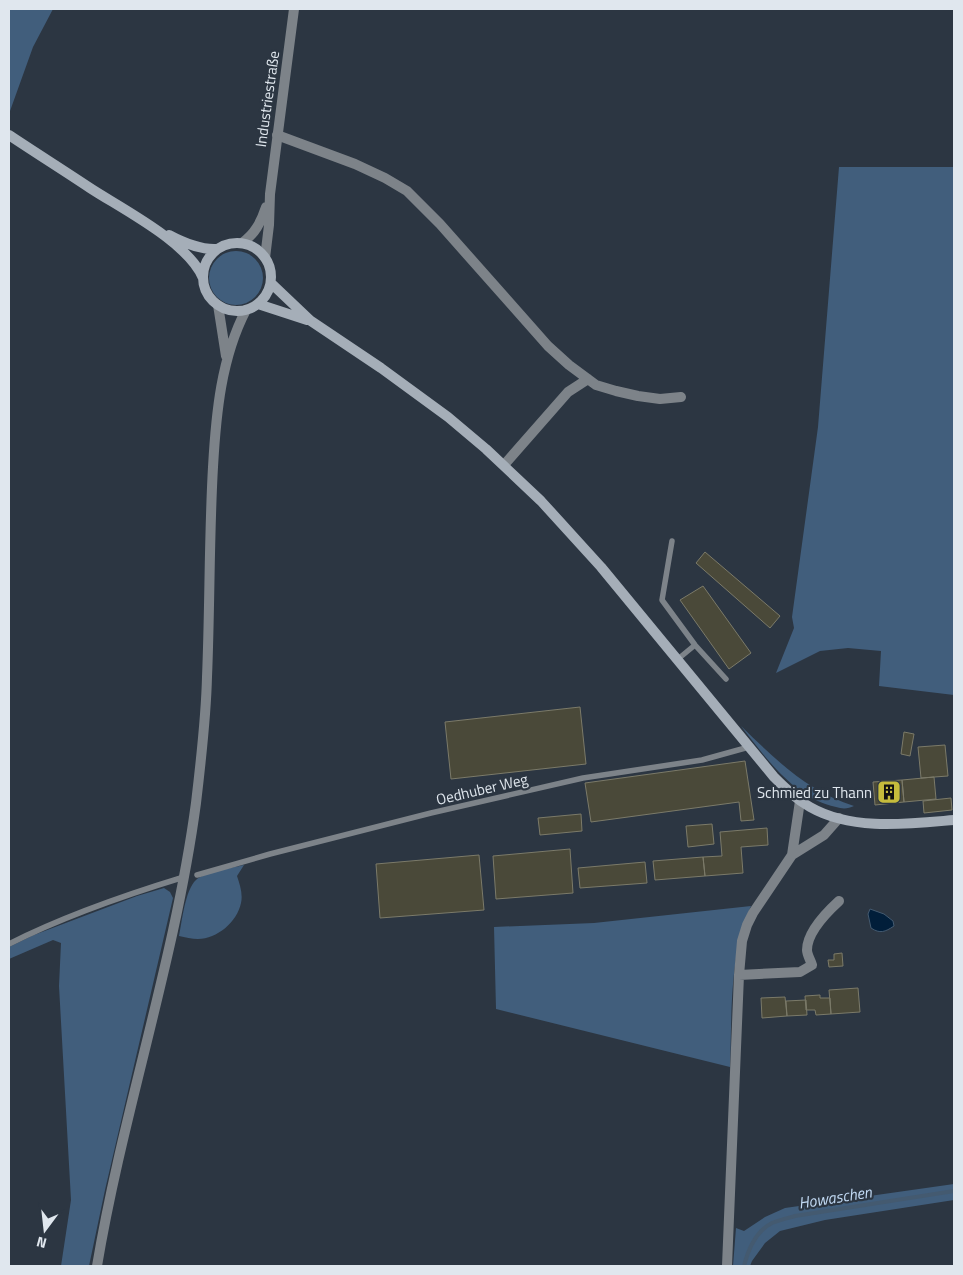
<svg xmlns="http://www.w3.org/2000/svg" width="963" height="1275" viewBox="0 0 963 1275" font-family="'Titillium Web',sans-serif">
<style>
.green{fill:#415e7c}
.water{fill:#011e3a;stroke:#445a70}
.lines{fill:none;stroke-linecap:round;stroke-linejoin:round}
.stream{stroke:#445a70;stroke-width:4}
.building{fill:#4a4939;stroke:#7b7a69}
.service{stroke:#7d8389;stroke-width:5.5}
.minor{stroke:#7d8389;stroke-width:10}
.tertiary{stroke:#7d8389;stroke-width:10}
.secondary{stroke:#a5aeb8;stroke-width:10}
.labels{text-anchor:middle;dominant-baseline:central;stroke-width:4.5;stroke-linejoin:round;paint-order:stroke}
.street-label{font-size:15px;fill:#e0e7ee;stroke:#2c3642}
.poi-label{font-size:15px;fill:#e0e7ee;stroke:#2c3642;text-anchor:end}
.water-label{font-size:16px;font-style:italic;fill:#c2daf4;stroke:#2c3642}
</style>
<rect width="100%" height="100%" fill="#2c3642"/>
<!-- green -->
<path class="green" d="M 9,9 L 53,9 L 33,47 L 10,111 Z
M 839,167 L 954,167 L 954,695 L 879,686 L 881,651 L 848,648 L 820,651 L 776,673 L 794,628 L 792,617 L 818,427 Z
M209 278a27 27 0 1 1 54 0a27 27 0 1 1-54 0Z
M 741,726 C 775,759 808,792 854,806 C 848,809 842,809 836,807 C 794,798 766,758 741,726 Z
M 244,865 L 237,876 C 240,885 243,894 241,903 C 237,922 217,939 198,939 C 192,939 185,937 179,936 C 182,922 185,890 196,880 C 204,872 232,868 244,865 Z
M 164,888 L 170,892 L 173,898 L 105,1190 L 89,1266 L 61,1266 L 71,1200 L 59,986 L 61,943 L 53,940 L 9,959 L 9,947 L 34,935 L 137,896 Z
M 751,906 C 729,953 732,1016 730,1067 L 496,1009 L 494,927 L 594,923 Z
M 954,1184 L 954,1200 L 825,1220 L 780,1231 L 765,1243 L 752,1261 L 750,1266 L 733,1266 L 736,1228 L 744,1231 L 765,1217 L 785,1208 Z"/>
<!-- water -->
<path class="water" d="M 870,909 L 884,914 L 893,921 L 894,926 C 885,932 880,934 871,928 L 868,914 Z"/>
<g class="lines">
<!-- stream -->
<path class="stream" d="M 744,1266 C 748,1250 756,1231 772,1223 C 779,1220 788,1218 795,1216 L 954,1191"/>
</g>
<!-- building -->
<path class="building" d="M 705,552 L 780,616 L 770,628 L 696,563 Z
M 703,586 L 751,653 L 729,669 L 680,600 Z
M 580,707 L 586,764 L 451,779 L 445,722 Z
M 904,732 L 914,734 L 910,756 L 901,754 Z
M 945,745 L 948,776 L 921,778 L 918,747 Z
M 745,761 L 754,820 L 741,821 L 739,802 L 591,822 L 585,783 Z
M 934,777 L 936,799 L 904,802 L 902,780 Z
M 902,780 L 904,802 L 875,805 L 873,782 Z
M 951,798 L 952,810 L 924,813 L 923,801 Z
M 581,814 L 582,831 L 540,835 L 538,818 Z
M 712,824 L 714,844 L 688,847 L 686,826 Z
M 767,828 L 768,845 L 741,847 L 743,873 L 705,876 L 703,857 L 722,856 L 720,832 Z
M 570,849 L 573,893 L 496,899 L 493,856 Z
M 479,855 L 484,910 L 380,918 L 376,864 Z
M 703,857 L 705,876 L 655,880 L 653,861 Z
M 645,862 L 647,883 L 580,888 L 578,868 Z
M 842,953 L 843,966 L 829,967 L 828,960 L 834,960 L 834,954 Z
M 858,988 L 860,1012 L 831,1014 L 829,990 Z
M 820,995 L 820,998 L 830,998 L 831,1014 L 816,1015 L 815,1010 L 806,1010 L 805,996 Z
M 785,997 L 787,1016 L 762,1018 L 761,998 Z
M 806,1000 L 807,1015 L 787,1016 L 786,1001 Z"/>
<g class="lines">
<!-- service -->
<path class="service" d="M 672,541 L 662,600 L 695,645 L 726,679
M 678,659 L 695,645
M 197,875 L 270,854 L 431,813 L 583,778 L 702,760 L 749,747
M 9,944 C 64,916 125,895 184,877"/>
<!-- minor -->
<path class="minor" d="M 277,135 L 355,164 L 385,178 L 407,191 L 440,224 L 548,346 L 569,365 L 596,385 L 616,391 L 638,396 L 660,399 L 681,397
M 504,465 L 568,392 L 588,379
M 792,855 L 800,801
M 739,975 L 800,972 L 812,965 C 811,961 807,955 807,950 C 807,932 827,912 839,901
M 727,1266 L 739,975 L 742,941 L 747,925 L 753,913 L 792,855 L 824,835 L 839,818"/>
<!-- tertiary -->
<path class="tertiary" d="M 242,243 C 255,234 261,222 266,207
M 265,258 L 269,225 L 270,194 L 294,9
M 218,305 L 226,356
M 97,1266 C 123,1111 175,960 196,803 C 201,761 206,719 207,677 C 210,606 209,537 213,467 C 216,414 221,358 246,310"/>
<!-- secondary -->
<path class="secondary" d="M 9,135 C 36,153 63,170 90,188 C 122,209 188,242 203,278
M 169,235 C 184,243 200,250 217,249
M203 277a34 34 0 1 1 68 0a34 34 0 1 1-68 0Z
M 271,283 L 311,321 L 381,368 L 448,417 L 486,449 L 541,501 L 601,567 L 774,777 C 785,788 796,799 810,807 C 852,831 907,824 954,820
M 258,304 L 307,320"/>
</g>
<!-- icons -->
<defs>
<g id="building-square" transform="scale(1.25)"><rect x="-9" y="-9" width="18" height="18" rx="4" fill="#c6bc3c" stroke="#2c3642"/><path d="M-4-6H4V6H1V3H-1V6H-4ZM-2.5-4.3h1.7v1.8h-1.7ZM.8-4.3h1.7v1.8H.8ZM-2.5-1h1.7V.8h-1.7ZM.8-1h1.7V.8H.8Z" fill="#111"/></g>
</defs>
<g fill-rule="evenodd">
<use href="#building-square" x="889" y="792"/>
</g>
<g class="labels">
<!-- street labels -->
<g class="street-label">
<text transform="translate(267 99) rotate(-82)">Industriestraße</text>
<text transform="translate(482 789) rotate(-13)">Oedhuber Weg</text>
</g>
<!-- poi labels -->
<g class="poi-label">
<text x="872" y="792">Schmied zu Thann</text>
</g>
<!-- water labels -->
<g class="water-label">
<text transform="translate(835 1197) rotate(-9)">Howaschen</text>
</g>
</g>
<!-- border -->
<rect width="963" height="1275" fill="none" stroke="#e0e7ee" stroke-width="20"/>
<!-- north arrow -->
<g transform="translate(45 1230) rotate(195)" stroke="#2c3642" stroke-width="4" paint-order="stroke">
<path d="M0-4L9 19L0 12L-9 19Z" fill="#e0e7ee"/>
<text y="-8" font-size="14" font-weight="bold" text-anchor="middle" fill="#e0e7ee">N</text>
</g>
</svg>
